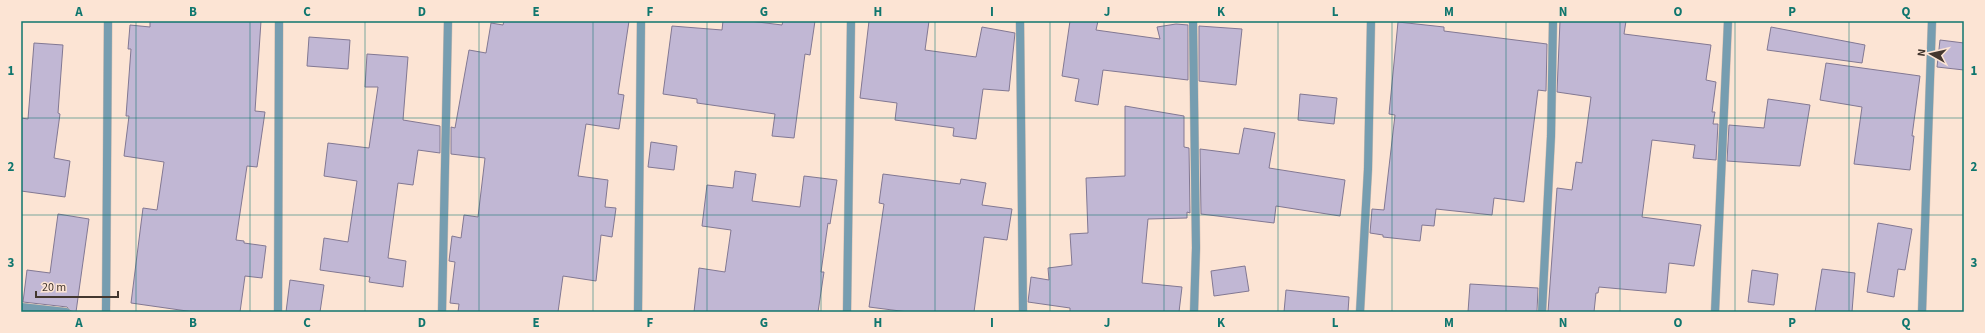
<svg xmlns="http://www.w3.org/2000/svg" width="1985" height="333" viewBox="0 0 1985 333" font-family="'Source Sans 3',sans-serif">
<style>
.building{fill:#c1b7d4;stroke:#827893}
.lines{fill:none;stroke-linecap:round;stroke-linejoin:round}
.street-casing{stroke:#d7c1b3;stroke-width:9}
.street{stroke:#769db0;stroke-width:8}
.grid{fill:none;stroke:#0f766e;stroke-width:1;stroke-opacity:0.55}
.neatline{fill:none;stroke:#0f766e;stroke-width:1.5}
.grid-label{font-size:13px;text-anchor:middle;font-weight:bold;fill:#0f766e}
</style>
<rect width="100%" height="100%" fill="#fce4d4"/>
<!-- building -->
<path class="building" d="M 150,21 L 261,21 L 255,111 L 265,112 L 257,167 L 247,166 L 236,240 L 244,241 L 244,243 L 266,246 L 262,278 L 245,276 L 240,312 L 194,312 L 131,303 L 143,208 L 157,210 L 164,162 L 124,156 L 129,116 L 126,116 L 131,49 L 128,49 L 130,25 L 150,27 Z
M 504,21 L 629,21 L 618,94 L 624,95 L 619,129 L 586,124 L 578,176 L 608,180 L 605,207 L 616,208 L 612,237 L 601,235 L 596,281 L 563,276 L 558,312 L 458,312 L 459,304 L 450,303 L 455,262 L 449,261 L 452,236 L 461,238 L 464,215 L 478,217 L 485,158 L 451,154 L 451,127 L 455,128 L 469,50 L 486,53 L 491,23 L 503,25 Z
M 723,21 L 750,21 L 782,25 L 783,21 L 815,21 L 810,55 L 805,54 L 794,138 L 772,136 L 775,114 L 697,103 L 697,99 L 663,94 L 672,26 L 722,30 Z
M 869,21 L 929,21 L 925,50 L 976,57 L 982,27 L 1015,33 L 1009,91 L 983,89 L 976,139 L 953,136 L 954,128 L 895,120 L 897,103 L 860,98 Z
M 1070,21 L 1098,21 L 1096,30 L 1160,39 L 1157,27 L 1176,24 L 1188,25 L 1188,80 L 1103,70 L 1098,105 L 1075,101 L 1079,79 L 1062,76 Z
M 1560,21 L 1626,21 L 1624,34 L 1711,45 L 1706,80 L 1716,82 L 1712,112 L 1715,112 L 1713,124 L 1718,124 L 1716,160 L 1693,158 L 1695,145 L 1652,140 L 1642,217 L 1701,225 L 1694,266 L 1669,263 L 1666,293 L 1599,287 L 1598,293 L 1596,293 L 1594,312 L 1548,312 L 1557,188 L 1572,190 L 1576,162 L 1582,163 L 1591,97 L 1557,92 Z
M 1398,22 L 1444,27 L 1444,31 L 1547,44 L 1546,91 L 1538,90 L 1524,202 L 1494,198 L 1492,215 L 1436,209 L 1434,226 L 1422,225 L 1420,241 L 1383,237 L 1383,235 L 1370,233 L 1372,209 L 1384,210 L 1395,115 L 1389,114 Z
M 1199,26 L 1242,29 L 1236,85 L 1199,81 Z
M 1771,27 L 1865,45 L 1862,63 L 1767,50 Z
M 309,37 L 350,40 L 348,69 L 307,66 Z
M 1940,40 L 1964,43 L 1964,70 L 1937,67 Z
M 34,43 L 63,45 L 58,113 L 60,114 L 54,158 L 70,161 L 65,197 L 21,191 L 21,118 L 28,119 Z
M 367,54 L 408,57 L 403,120 L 440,126 L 440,153 L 418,150 L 413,185 L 398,183 L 388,258 L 406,261 L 403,287 L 369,282 L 370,277 L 320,270 L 324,238 L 348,242 L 357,181 L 324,176 L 328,143 L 369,148 L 378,87 L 365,87 Z
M 1826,63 L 1920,76 L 1912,136 L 1914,136 L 1910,170 L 1854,164 L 1862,107 L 1820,100 Z
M 1300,94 L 1337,98 L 1334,124 L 1298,120 Z
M 1768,99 L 1810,105 L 1800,166 L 1727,161 L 1729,125 L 1764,128 Z
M 1125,106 L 1184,116 L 1184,147 L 1189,148 L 1190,213 L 1187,212 L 1187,218 L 1148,219 L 1142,283 L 1182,287 L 1179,312 L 1070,312 L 1070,308 L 1028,302 L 1031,277 L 1049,280 L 1048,268 L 1072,265 L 1070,234 L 1088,233 L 1086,178 L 1125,176 Z
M 1244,128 L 1275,133 L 1269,168 L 1345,180 L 1340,216 L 1276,206 L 1274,223 L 1201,214 L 1200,149 L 1239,154 Z
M 651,142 L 677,146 L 674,170 L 648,167 Z
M 735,171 L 756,174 L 752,201 L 800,207 L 804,176 L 837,180 L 830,224 L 828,223 L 821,272 L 824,272 L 818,312 L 694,312 L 699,268 L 725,272 L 731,230 L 702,226 L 707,185 L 733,188 Z
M 883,174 L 960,184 L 961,179 L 986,183 L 982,205 L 1012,209 L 1007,240 L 984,237 L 974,312 L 908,312 L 869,307 L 884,204 L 879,203 Z
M 58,214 L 89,219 L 76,312 L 71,311 L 67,307 L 23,302 L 27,270 L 50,273 Z
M 1878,223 L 1912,229 L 1905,270 L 1898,269 L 1894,297 L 1867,292 Z
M 1245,266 L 1249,291 L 1214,296 L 1211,271 Z
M 1822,269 L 1855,273 L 1852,312 L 1815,312 Z
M 1752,270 L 1778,274 L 1774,305 L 1748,302 Z
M 290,280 L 324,285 L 320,312 L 286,312 Z
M 1470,284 L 1538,288 L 1537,312 L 1468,312 Z
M 1286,290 L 1349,297 L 1348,312 L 1284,312 Z"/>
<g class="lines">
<!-- street casing -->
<g class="street-casing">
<path id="street" d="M 1020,21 L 1023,312
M 1193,21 L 1196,248 L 1194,312
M 21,307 L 66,312
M 106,312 L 108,21
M 278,312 L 279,21
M 442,312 L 448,21
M 638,312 L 641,21
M 847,312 L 851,21
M 1360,312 L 1368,169 L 1371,21
M 1542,312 L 1551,136 L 1553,21
M 1715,312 L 1728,21
M 1922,312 L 1932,21"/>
</g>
<!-- street -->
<use href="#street" class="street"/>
</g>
<!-- grid -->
<path class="grid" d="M 136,21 L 136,312M 250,21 L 250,312M 365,21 L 365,312M 479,21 L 479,312M 593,21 L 593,312M 707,21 L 707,312M 821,21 L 821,312M 935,21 L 935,312M 1050,21 L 1050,312M 1164,21 L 1164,312M 1278,21 L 1278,312M 1392,21 L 1392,312M 1506,21 L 1506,312M 1620,21 L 1620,312M 1735,21 L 1735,312M 1849,21 L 1849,312M 21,118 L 1964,118M 21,215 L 1964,215"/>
<!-- border -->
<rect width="1985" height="333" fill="none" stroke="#fce4d4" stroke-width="44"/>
<!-- north arrow -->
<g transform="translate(1931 54) rotate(278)" stroke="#fce4d4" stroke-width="3" paint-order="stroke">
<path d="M0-3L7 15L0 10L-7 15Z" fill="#43372f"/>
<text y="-6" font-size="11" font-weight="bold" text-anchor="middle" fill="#43372f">N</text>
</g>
<!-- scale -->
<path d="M36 291v6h82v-6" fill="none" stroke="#43372f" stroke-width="2"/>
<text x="42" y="291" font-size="12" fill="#43372f" stroke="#fce4d4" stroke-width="3" paint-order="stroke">20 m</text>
<rect x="22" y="22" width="1941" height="289" class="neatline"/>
<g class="grid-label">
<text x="79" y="16">A</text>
<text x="193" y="16">B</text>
<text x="307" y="16">C</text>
<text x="422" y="16">D</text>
<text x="536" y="16">E</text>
<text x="650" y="16">F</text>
<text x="764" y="16">G</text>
<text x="878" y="16">H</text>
<text x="992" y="16">I</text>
<text x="1107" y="16">J</text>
<text x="1221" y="16">K</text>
<text x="1335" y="16">L</text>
<text x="1449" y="16">M</text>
<text x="1563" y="16">N</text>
<text x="1678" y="16">O</text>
<text x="1792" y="16">P</text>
<text x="1906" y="16">Q</text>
<text x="11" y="75">1</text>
<text x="1974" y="75">1</text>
<text x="11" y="171">2</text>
<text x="1974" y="171">2</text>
<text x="11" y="267">3</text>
<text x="1974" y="267">3</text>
<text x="79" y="327">A</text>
<text x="193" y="327">B</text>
<text x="307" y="327">C</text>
<text x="422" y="327">D</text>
<text x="536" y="327">E</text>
<text x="650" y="327">F</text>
<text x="764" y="327">G</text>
<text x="878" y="327">H</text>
<text x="992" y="327">I</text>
<text x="1107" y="327">J</text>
<text x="1221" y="327">K</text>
<text x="1335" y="327">L</text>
<text x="1449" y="327">M</text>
<text x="1563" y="327">N</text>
<text x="1678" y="327">O</text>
<text x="1792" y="327">P</text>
<text x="1906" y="327">Q</text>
</g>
</svg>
